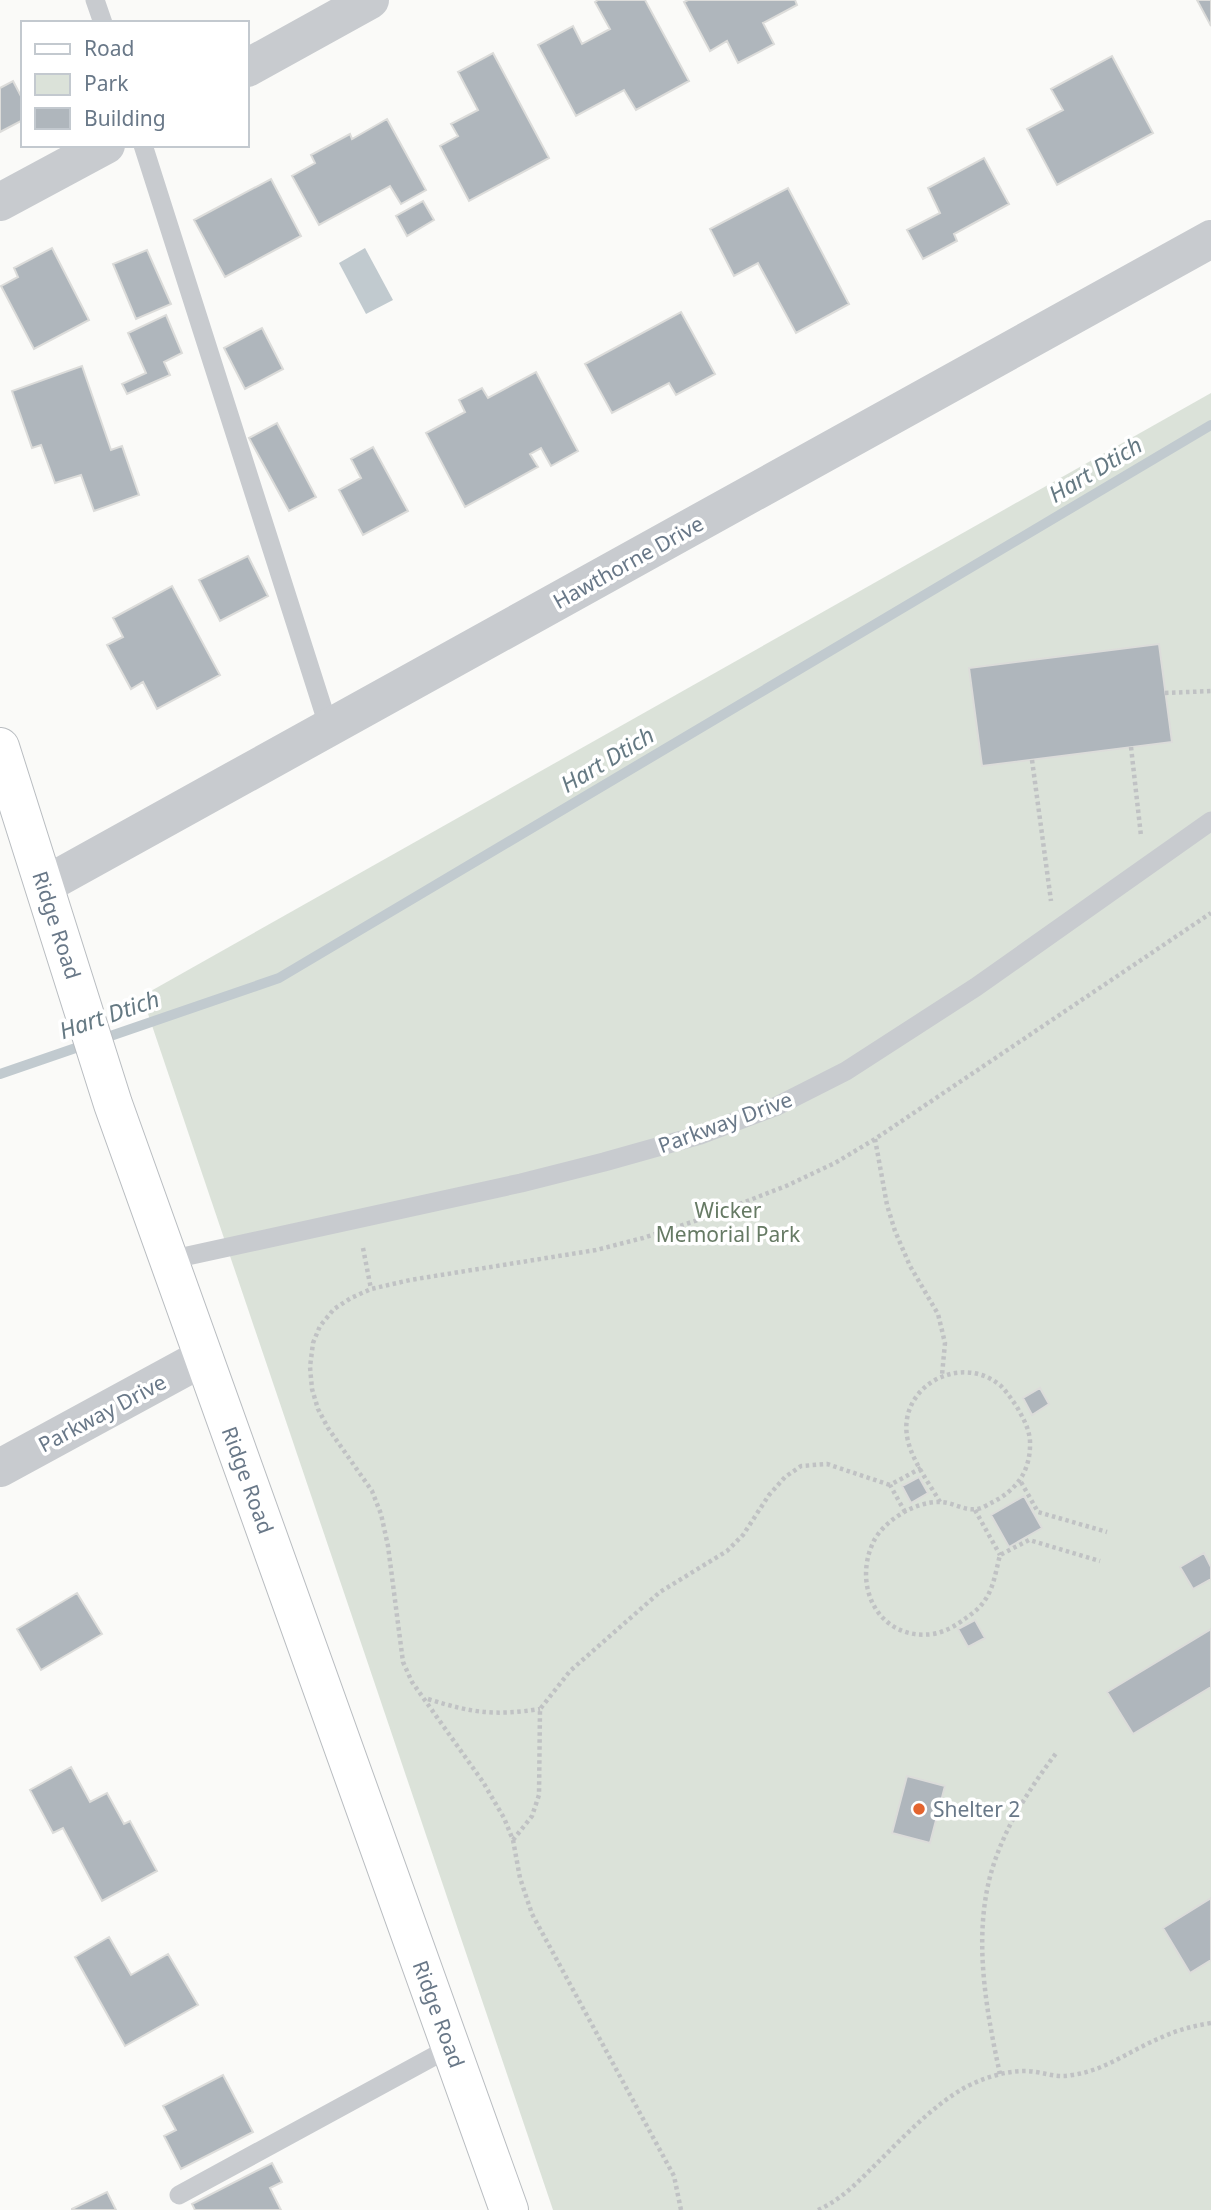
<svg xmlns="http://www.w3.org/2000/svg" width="1211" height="2210" viewBox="0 0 1211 2210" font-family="'Noto Sans',sans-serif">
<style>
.green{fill:#dbe2d9}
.water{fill:#c1cacf}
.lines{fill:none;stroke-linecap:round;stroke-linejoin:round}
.stream{stroke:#c1cacf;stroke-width:10}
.building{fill:#afb6bc;stroke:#dcdcda;stroke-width:2}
.primary-casing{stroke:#b9bdc1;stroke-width:40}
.path{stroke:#c0c2c4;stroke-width:4.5;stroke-dasharray:3.5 3.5;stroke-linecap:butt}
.lane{stroke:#c8cbcf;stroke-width:19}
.street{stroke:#c8cbcf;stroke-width:38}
.primary{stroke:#fff;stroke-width:38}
.poi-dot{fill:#e3642e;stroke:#fff;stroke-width:2.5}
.labels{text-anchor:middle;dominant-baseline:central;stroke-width:7;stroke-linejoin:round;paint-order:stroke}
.street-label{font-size:21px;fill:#697888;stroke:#fff}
.park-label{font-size:21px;fill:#667a64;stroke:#fff}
.poi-label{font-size:21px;fill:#697888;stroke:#fff;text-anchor:start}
.water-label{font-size:23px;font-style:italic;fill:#657983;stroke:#fff}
</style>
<rect width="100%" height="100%" fill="#fafaf8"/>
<!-- green -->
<path class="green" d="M 1211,393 L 1211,2210 L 553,2210 L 142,996 Z"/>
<!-- water -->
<path class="water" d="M 365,248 L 393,300 L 366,314 L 339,263 Z"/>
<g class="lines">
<!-- stream -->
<path class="stream" d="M 0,1074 L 279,978 L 1211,425"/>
</g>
<!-- building -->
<path class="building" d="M 598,0 L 645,0 L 689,81 L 636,110 L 624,90 L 576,116 L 538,45 L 573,26 L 582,44 L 610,29 L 595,2 Z
M 688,0 L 795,0 L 797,5 L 763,23 L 774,44 L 738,63 L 727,41 L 710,51 L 684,2 Z
M 1197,0 L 1211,0 L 1211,26 Z
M 493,53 L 549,158 L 469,201 L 440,146 L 458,136 L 451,124 L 478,110 L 458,72 Z
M 1112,56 L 1153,133 L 1057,185 L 1027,129 L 1063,110 L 1051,89 Z
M 13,81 L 23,100 L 23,120 L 0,132 L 0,88 Z
M 387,119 L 426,190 L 401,204 L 390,186 L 319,225 L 292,176 L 315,163 L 311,155 L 350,134 L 352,139 Z
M 984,158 L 1009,204 L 954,234 L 957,241 L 923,259 L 907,230 L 940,213 L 928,188 Z
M 271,179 L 301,236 L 225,277 L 194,220 Z
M 788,188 L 849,304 L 796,333 L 758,263 L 734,276 L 710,229 Z
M 423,201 L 434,220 L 407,236 L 396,216 Z
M 52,248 L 89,320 L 34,349 L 1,286 L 18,277 L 14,268 Z
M 147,250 L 171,304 L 136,319 L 113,264 Z
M 681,312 L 715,374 L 676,395 L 669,383 L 612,413 L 585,364 Z
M 166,315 L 182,353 L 164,362 L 170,375 L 127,394 L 122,384 L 146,373 L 128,333 Z
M 262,328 L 283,369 L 245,389 L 224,348 Z
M 82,366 L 111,450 L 122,446 L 139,495 L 94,511 L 81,475 L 55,483 L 41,445 L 32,448 L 12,391 Z
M 536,372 L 578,451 L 551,466 L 541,448 L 530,454 L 538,467 L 465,507 L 426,433 L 465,412 L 459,400 L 482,388 L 488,398 Z
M 277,423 L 316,497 L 289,511 L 249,438 Z
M 373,447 L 408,511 L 363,535 L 339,490 L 361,478 L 351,459 Z
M 248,556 L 268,596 L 220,621 L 199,580 Z
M 172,586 L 220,675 L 157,709 L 143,682 L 131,689 L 107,645 L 123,637 L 113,618 Z
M 1159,644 L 1172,742 L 982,766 L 969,668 Z
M 1040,1388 L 1049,1404 L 1032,1415 L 1023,1398 Z
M 919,1477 L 928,1493 L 911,1503 L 902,1486 Z
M 1024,1496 L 1042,1528 L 1009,1547 L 991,1515 Z
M 1204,1553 L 1211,1567 L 1211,1579 L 1193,1589 L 1180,1567 Z
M 77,1593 L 102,1634 L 41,1670 L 17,1629 Z
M 975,1620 L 985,1638 L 968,1647 L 958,1629 Z
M 1211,1629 L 1211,1687 L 1133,1734 L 1107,1692 Z
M 71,1767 L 90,1802 L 107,1793 L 124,1824 L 130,1821 L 157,1871 L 102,1901 L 63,1828 L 53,1833 L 30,1790 Z
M 907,1776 L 945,1786 L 930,1843 L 892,1833 Z
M 1211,1898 L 1211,1960 L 1190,1973 L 1163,1928 Z
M 109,1937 L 131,1975 L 168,1954 L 198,2005 L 125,2046 L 75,1957 Z
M 223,2075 L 253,2132 L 181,2169 L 164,2136 L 176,2130 L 163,2106 Z
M 272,2163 L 282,2182 L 270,2188 L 281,2210 L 195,2210 L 192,2204 Z
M 107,2192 L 116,2210 L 72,2210 L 72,2209 Z"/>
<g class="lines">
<!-- primary casing -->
<g class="primary-casing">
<path id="primary" d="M 0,747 L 113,1104 L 509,2210"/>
</g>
<!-- path -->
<path class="path" d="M 1165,693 L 1211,691
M 1131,747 L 1141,836
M 1032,760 L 1051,901
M 875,1139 L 887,1205 L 895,1231 L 910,1266 L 938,1314 L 945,1343 L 942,1375
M 363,1248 L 371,1289
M 1021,1482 L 1038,1512 L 1107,1532
M 940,1502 C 929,1483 913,1462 908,1441 C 895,1388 960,1351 1001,1386 C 1007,1392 1012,1400 1017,1407 C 1023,1418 1029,1428 1030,1441 C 1031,1471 1017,1490 991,1503 C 987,1505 981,1509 976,1509 C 965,1511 952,1502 940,1502 C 915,1501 881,1522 872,1545 C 853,1590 881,1641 933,1634 C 945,1632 957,1625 966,1618 C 973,1613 980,1608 985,1600 C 994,1587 996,1570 1000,1555 L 1029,1540 L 1100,1561
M 975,1510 L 1000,1555
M 905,1512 L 890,1485 L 921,1468
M 428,1699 C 472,1713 495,1716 540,1709
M 513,1840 L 532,1816 L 539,1795 L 540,1709 L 570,1671 L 660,1592 L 727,1551 L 743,1535 L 769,1495 L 785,1477 L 801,1466 L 827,1464 L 890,1485
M 1000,2074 C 986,2010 973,1938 991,1873 C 1004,1828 1029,1789 1057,1752
M 681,2210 L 674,2176 L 532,1914 L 520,1878 L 513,1840 L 504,1818 L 483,1782 L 412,1682 L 403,1662 L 388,1546 L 381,1514 L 372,1491 L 328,1428 L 318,1409 L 312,1389 L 310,1367 L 313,1343 L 320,1326 L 334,1309 L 351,1298 L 371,1289 L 410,1280 L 596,1250 L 643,1238 L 701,1219 L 786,1186 L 835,1163 L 875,1139 L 1211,913
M 818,2210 C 838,2201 853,2187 868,2172 C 898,2143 928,2109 964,2088 C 984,2077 1014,2068 1036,2072 C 1049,2074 1058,2078 1072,2075 C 1104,2071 1131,2050 1160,2038 C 1177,2030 1193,2026 1211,2023"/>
<!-- lane -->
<path class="lane" d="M 95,0 L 103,23
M 143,145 L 329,728
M 169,1260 L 521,1183 L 604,1162 L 700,1135 L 777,1106 L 846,1071 L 976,987 L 1211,821
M 179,2195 L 451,2047"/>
<!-- street -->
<path class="street" d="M 247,68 L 370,0
M 0,202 L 106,145
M 45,885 L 1211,239
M 0,1468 L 204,1357"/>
<!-- primary -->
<use href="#primary" class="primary"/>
</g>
<!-- markers -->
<circle class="poi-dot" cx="919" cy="1809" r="7"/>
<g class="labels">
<!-- street labels -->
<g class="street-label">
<text transform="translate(628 562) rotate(-29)">Hawthorne Drive</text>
<text transform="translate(57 925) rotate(72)">Ridge Road</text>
<text transform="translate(725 1122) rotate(-20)">Parkway Drive</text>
<text transform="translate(102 1413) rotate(-28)">Parkway Drive</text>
<text transform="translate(248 1480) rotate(70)">Ridge Road</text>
<text transform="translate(439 2014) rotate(70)">Ridge Road</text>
</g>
<!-- park labels -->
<g class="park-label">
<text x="728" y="1210">Wicker<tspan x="728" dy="24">Memorial Park</tspan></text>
</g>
<!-- poi labels -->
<g class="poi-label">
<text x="933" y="1809">Shelter 2</text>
</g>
<!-- water labels -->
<g class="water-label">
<text transform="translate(1095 469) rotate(-31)">Hart Dtich</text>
<text transform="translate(607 759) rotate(-31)">Hart Dtich</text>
<text transform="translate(109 1014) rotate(-19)">Hart Dtich</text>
</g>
</g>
<!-- legend -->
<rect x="21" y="21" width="228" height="126" fill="#ffffff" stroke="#c3c9cf" stroke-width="2"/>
<rect x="35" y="44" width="35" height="10" fill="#ffffff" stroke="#c3c9cf" stroke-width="2"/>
<text x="84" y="56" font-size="21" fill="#697888">Road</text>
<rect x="35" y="74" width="35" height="21" fill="#dbe2d9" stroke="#c3c9cf" stroke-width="2"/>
<text x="84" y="91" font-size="21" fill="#697888">Park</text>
<rect x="35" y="108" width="35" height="21" fill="#afb6bc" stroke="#c3c9cf" stroke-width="2"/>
<text x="84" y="126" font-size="21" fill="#697888">Building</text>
</svg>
